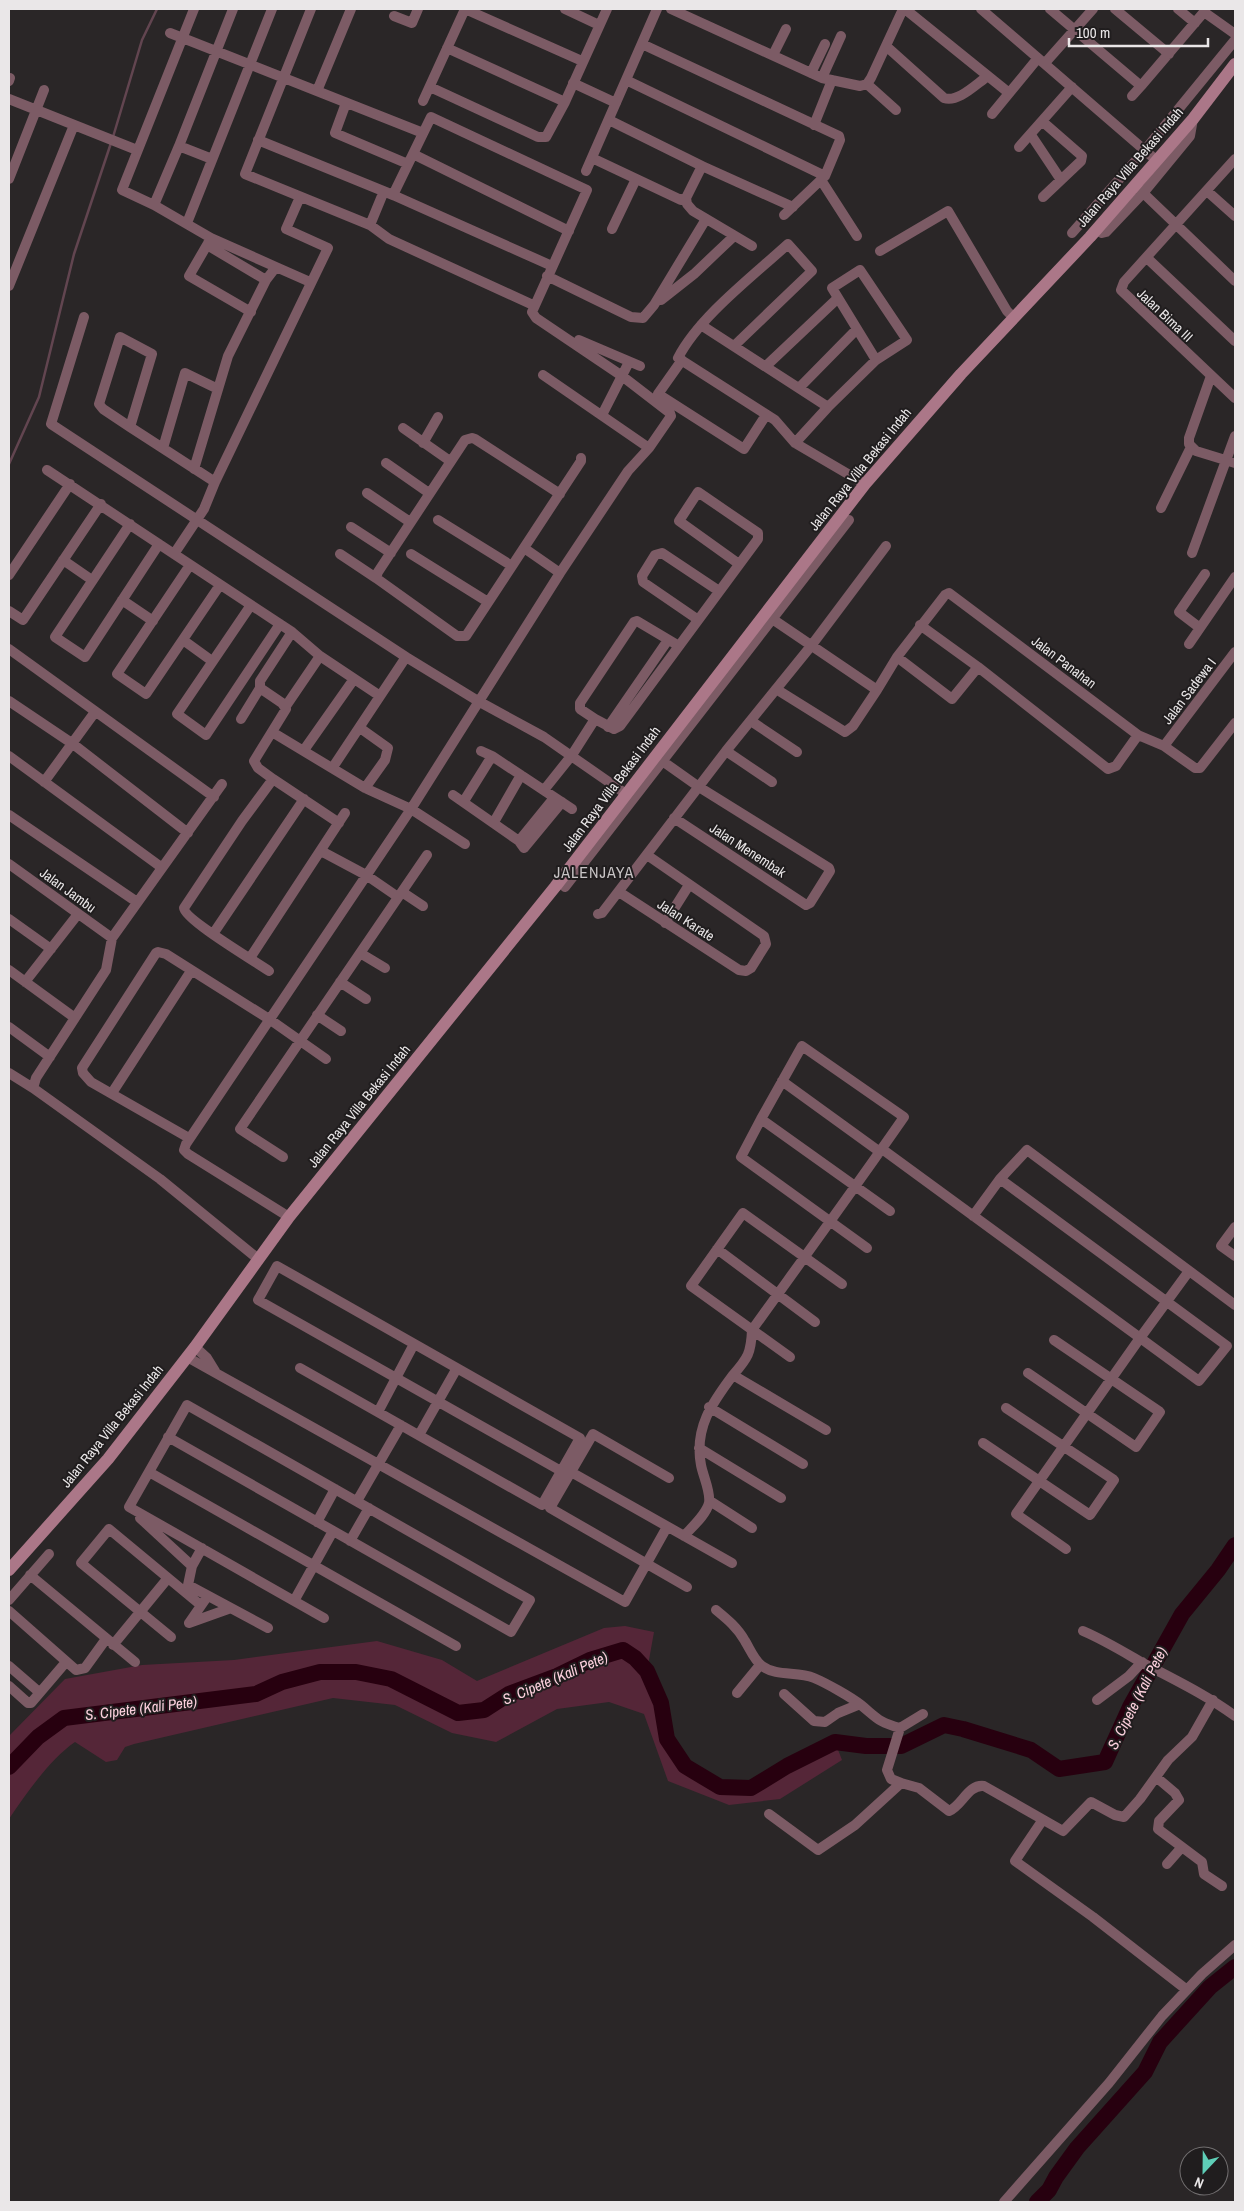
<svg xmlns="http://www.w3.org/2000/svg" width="1244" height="2211" viewBox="0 0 1244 2211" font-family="'Archivo Narrow',sans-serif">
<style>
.green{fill:#552638}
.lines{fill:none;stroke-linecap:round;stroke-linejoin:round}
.stream{stroke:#624550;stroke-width:2.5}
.river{stroke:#27000f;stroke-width:16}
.street{stroke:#7c5b65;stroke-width:10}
.secondary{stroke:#ab7788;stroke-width:12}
.labels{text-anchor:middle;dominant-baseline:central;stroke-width:4;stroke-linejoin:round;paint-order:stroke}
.street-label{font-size:14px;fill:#eae7e8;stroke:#201d1e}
.water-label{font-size:15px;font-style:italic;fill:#fcd0dd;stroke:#201d1e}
.quarter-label{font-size:16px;letter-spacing:1px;fill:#c8c4c5;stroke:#201d1e}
</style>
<rect width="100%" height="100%" fill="#2a2627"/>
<!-- green -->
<path class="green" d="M 625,1626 L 654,1632 L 647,1671 L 661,1703 L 667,1739 L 685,1766 L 720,1787 L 751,1788 L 835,1742 L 842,1760 L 780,1799 L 729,1805 L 668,1781 L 644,1714 L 609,1702 L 557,1709 L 496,1742 L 452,1733 L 395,1705 L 333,1698 L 134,1744 L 125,1747 L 117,1760 L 106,1762 L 75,1742 C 50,1759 26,1794 9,1819 L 9,1736 L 65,1679 L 142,1665 L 234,1660 L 377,1641 L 442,1660 L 477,1681 L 604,1628 Z"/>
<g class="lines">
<!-- stream -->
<path class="stream" d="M 113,137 L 142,40 L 157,9
M 9,464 L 39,397 L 74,254 L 111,143"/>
<!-- river -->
<path class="river" d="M 9,1767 L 38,1737 L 64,1718 L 256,1694 L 282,1682 L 320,1672 L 356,1672 L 391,1679 L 458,1713 L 484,1710 L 509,1694 L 557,1676 L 590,1660 L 623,1650 L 635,1658 L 647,1671 L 661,1703 L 667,1739 L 685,1766 L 720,1787 L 751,1788 L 787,1766 L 835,1742 L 866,1746 L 901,1746 L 944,1725 L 963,1729 L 1031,1750 L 1059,1769 L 1105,1762 L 1130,1707 L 1182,1614 L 1218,1570 L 1235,1545
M 1037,2202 L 1049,2190 L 1056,2177 L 1077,2148 L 1145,2072 L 1160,2042 L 1210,1987 L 1235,1967"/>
<!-- street -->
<path class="street" d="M 194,9 L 122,190 L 154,205 L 211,238
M 311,9 L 245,174 L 370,225 L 389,239 L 533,305
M 465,9 L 582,61
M 565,9 L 599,25
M 671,9 L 822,78 L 860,86 L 867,84 L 871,78 L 903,9
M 905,9 L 1009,93
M 981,9 L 1156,160
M 1050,9 L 1141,86 L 1204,12 L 1235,34
M 1115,9 L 1169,54
M 1178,9 L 1195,23
M 394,16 L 412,23 L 418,9
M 170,33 L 423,133
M 642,44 L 839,136 L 840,140 L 825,176 L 784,215
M 886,46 L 944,98 C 958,103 976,84 988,76
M 447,48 L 565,102
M 773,55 L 786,29
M 1045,63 L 1093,9
M 811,73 L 825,44
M 822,78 L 841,36
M 626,80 L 825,176
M 9,81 L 10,78
M 573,83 L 616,103
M 867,84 L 896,110
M 430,87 L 538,137 L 546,137 L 565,102 L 607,9
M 317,91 L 351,9
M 1132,96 L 1141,86
M 9,99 L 137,150
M 423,101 L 465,9
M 346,103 L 335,133 L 408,164
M 992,114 L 1038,58
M 609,120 L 702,166 L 793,207
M 814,125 L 832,80
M 1031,135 L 1061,180
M 258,140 L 393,195 L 431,117 L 587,190 L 532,312 L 536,318 L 622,376 L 670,413 L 671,416 L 649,448 L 628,471 L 560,573 L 411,809 L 186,1144 L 184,1150 L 188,1154 L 289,1217
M 1019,147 L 1072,87
M 413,154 L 569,231
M 592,158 L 681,200 L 686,198 L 702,166
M 212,159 L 179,146 L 233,9
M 1235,159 L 1124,282 L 1121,290 L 1235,398
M 586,171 L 657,9
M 9,179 L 44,90
M 821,180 L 857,236
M 1139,189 L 1235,281
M 1207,191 L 1235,216
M 393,195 L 552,266
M 1043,197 L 1081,161 L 1082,156 L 1043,122
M 686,198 L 687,204 L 693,211 L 752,246
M 154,205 L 179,146
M 187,223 L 272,9
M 370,225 L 384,191
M 612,229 L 636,179
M 1096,230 L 1102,233 L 1106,232 L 1144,192 L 1190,136 L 1193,119
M 1072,233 L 1145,150 L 1235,40
M 208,243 L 211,238 L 276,267
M 880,251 L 948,211 L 1007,311 L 1014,318
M 1147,258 L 1235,341
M 547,276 L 631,317 L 643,318 L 654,305 L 706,219
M 9,286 L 74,125
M 661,300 L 694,274 L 734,236
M 251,312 L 189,276 L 207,245 L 266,280
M 84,317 L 51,424 L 406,657 L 478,701 L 544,737 L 626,794
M 701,325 L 828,407
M 579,340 L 640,366
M 735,345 L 812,271 L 788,244 C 753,276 699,317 678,358 L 775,420 L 795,443 L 865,484
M 682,360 L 658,394 L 744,449 L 766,415
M 766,366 L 838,298
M 543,375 L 649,448
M 1211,376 L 1189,438 L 1189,444 L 1196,451 L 1235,463
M 799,388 L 857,329
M 602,415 L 629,362
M 130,427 L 152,354 L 120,337 L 99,404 L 103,409 L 130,427 L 215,482
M 403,428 L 450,461
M 423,443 L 438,417
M 795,443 L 828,407 L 876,360 L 907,340 L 860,270 L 832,288 L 876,360
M 163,448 L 185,373 L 218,389
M 386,463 L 429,493
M 194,469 L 228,356 L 266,280 L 276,267 L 310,282
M 47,470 L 292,632 L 320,656 L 380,696
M 367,493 L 410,522
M 560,494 L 475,439 L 472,438 L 465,440 L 378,572 L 376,578 L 457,636 L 466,636 C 505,577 543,519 581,461 L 581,458
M 1161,508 L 1191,447
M 438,520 L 512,566
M 130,524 L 55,637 L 85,657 L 159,544
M 351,527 L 391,553
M 524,548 L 560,573
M 1192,553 L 1235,436
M 174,554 L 204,509 L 215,482 L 328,248 L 286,229 L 300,197
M 340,554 L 376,578
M 411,554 L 488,602
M 63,560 L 92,580
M 190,565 L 117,674 L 146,694 L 220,585
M 9,575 L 70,484
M 122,600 L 153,621
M 251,605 L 177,714 L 206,735 L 280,624
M 9,611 L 23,620 L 101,504
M 765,614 L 877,690 L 897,657 L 945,595 L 949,593 L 1138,735 L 1164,746 L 1195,768 L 1200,768 L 1235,723
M 697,619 L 643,582 L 642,576 L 655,555 L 662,553 L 719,591
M 920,625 L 978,667 L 1108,769 L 1116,766 L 1138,735
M 1200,628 L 1179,612 L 1205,574
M 183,640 L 212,661
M 1189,644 L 1235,577
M 679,646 L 758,539 L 758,533 L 698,492 L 679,521 L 739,564
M 9,649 L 214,797
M 897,657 L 952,699 L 978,667
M 776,689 L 845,732 L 853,726 L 877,690
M 9,701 L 73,744 L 188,833
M 286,706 L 320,656
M 241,719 L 260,688
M 751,721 L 797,752
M 608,727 L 668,640
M 360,728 L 388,748 L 385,760 L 365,788
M 272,732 L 365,788 L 411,809 L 465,844
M 1164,746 L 1235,652
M 304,750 L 354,679
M 481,751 L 492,756 L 572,809
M 726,751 L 772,782
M 9,756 L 161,867
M 658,758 L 699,787 L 829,868 L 830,871 L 810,903 L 806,905 L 674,818
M 333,767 L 406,657
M 273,779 L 258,768 L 254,761 L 286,709 L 282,703 L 260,688 L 260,681 L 292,632
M 44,782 L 95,712
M 544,790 L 572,755 L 595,719 L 580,709 L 580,703 L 634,622 L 637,621 L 679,646 L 620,726 L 614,729 L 595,719
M 453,795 L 519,841 L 524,848 L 562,802
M 464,801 L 492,756
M 9,815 L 137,902
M 494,822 L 521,775
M 519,841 L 554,798
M 321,851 L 366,875 L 398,897
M 9,864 L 112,938
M 565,887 L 849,520
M 402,892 L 423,906
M 619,892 L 739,970 L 746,971 L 751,968 L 766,944 L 764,936 L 647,855
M 598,914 L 602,913 L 726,751 L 811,646 L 886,546
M 9,919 L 51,949
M 665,923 L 689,885
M 213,934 L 304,799
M 360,953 L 385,968
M 250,958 L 345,813
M 9,970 L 75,1018
M 269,971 C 256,962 184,919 184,908 L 242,821 L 273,779 L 339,823
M 25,982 L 78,914
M 340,982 L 366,999
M 317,1015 L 341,1031
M 9,1027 L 50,1057
M 9,1073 L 33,1088 L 160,1179 L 257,1258
M 782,1081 L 880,1152
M 33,1088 L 36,1078 L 106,970 L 112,938 L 222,784
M 112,1093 L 191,971
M 761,1119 L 741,1157 L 867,1248
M 189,1138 L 91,1082 L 83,1073 L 82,1068 L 156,953 L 158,952 L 166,954 L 269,1019 L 326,1059
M 882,1149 L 1199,1381 L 1227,1346 L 1000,1179
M 283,1157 L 240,1129 L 427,855
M 973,1216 L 1000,1179 L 1027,1150 L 1235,1305
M 1235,1227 L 1221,1246 L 1235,1256
M 717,1249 L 815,1322
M 195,1347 L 207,1358 L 215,1371
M 187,1357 L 625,1602 L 667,1527
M 790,1357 L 691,1286 L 743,1213 L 842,1284
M 300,1368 L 542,1505 L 580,1438 L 277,1266 L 258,1300 L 561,1471
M 1028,1373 L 1136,1447 L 1160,1412 L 1054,1340
M 733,1375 C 748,1358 751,1353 752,1330 C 803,1259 854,1189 904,1117 L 802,1046 L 761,1119 L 890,1211
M 709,1407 L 803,1464
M 378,1412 L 414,1344
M 419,1435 L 457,1368
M 168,1437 L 511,1632 L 530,1600 L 187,1405 L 129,1507 L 324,1618
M 983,1443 L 1090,1515 L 1114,1480 L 1006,1408
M 699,1448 L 781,1498
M 149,1472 L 456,1646
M 571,1472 L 732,1563
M 669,1478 L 593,1434 L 550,1508 L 687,1587
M 357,1501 L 401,1425
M 710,1501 L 752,1528
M 140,1518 L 192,1566
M 317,1522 L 335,1489
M 684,1536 C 692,1527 706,1515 709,1503 C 711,1492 703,1476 701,1465 C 694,1428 712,1403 733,1375 L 826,1430
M 350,1541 L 369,1508
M 202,1548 L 192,1566 L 188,1585 L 268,1628
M 1066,1549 L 1016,1514 L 1140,1338 L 1189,1271
M 30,1575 L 135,1662
M 9,1600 L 49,1554
M 294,1601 L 333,1531
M 716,1610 C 727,1619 738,1628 745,1641 C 750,1649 754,1660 762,1666 C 777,1677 797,1671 814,1678 C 826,1683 851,1697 861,1705 C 877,1718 878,1722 900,1728 L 923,1714
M 9,1611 L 76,1670 L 85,1668 L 106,1639
M 189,1623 L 231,1608
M 189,1623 L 207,1597
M 1083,1631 C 1104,1640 1122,1651 1141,1662 C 1173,1679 1205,1694 1235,1716
M 171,1637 L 81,1563 L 109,1529 L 197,1602
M 113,1645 L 168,1578
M 9,1666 L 39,1692
M 9,1686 L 28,1703 L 31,1703 L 66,1662
M 737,1693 L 760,1665
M 784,1694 L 814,1721 L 825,1722 L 838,1713 L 860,1704
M 1097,1700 L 1129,1676 L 1142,1662
M 900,1728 L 887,1770 L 891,1779 L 901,1783
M 1156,1777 L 1175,1793 L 1179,1800 L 1159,1821 L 1158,1829 L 1202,1862 L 1204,1874 L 1222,1886
M 769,1814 L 818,1850 L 855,1825 L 901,1783 L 919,1788 L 949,1811 C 962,1806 968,1784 984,1786 L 1063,1831 L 1091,1802 L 1115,1815 L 1124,1817 L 1140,1799 L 1168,1760 L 1192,1737 L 1213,1700
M 1042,1821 L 1015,1861 L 1093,1917 L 1187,1990
M 1167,1864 L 1182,1847
M 1004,2202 L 1109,2083 L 1162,2016 L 1202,1974 L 1235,1945"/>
<!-- secondary -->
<path class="secondary" d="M 9,1570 L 108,1459 L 195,1347 L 289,1217 L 555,887 L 865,484 L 961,374 L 1090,237 L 1193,119 L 1235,64"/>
</g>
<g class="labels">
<!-- street labels -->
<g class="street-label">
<text transform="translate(1130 167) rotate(-49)">Jalan Raya Villa Bekasi Indah</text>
<text transform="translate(1165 315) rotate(43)">Jalan Bima III</text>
<text transform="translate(860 469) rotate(-51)">Jalan Raya Villa Bekasi Indah</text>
<text transform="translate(1064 662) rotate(37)">Jalan Panahan</text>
<text transform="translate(1189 691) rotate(-53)">Jalan Sadewa I</text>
<text transform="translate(611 789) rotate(-53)">Jalan Raya Villa Bekasi Indah</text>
<text transform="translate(748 850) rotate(33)">Jalan Menembak</text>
<text transform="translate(68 890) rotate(36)">Jalan Jambu</text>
<text transform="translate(686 920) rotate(33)">Jalan Karate</text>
<text transform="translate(359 1106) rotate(-51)">Jalan Raya Villa Bekasi Indah</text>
<text transform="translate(112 1426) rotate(-51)">Jalan Raya Villa Bekasi Indah</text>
</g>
<!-- water labels -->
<g class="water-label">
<text transform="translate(555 1678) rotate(-23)">S. Cipete (Kali Pete)</text>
<text transform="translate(1137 1698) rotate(-63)">S. Cipete (Kali Pete)</text>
<text transform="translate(141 1708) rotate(-7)">S. Cipete (Kali Pete)</text>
</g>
<!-- quarter labels -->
<g class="quarter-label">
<text x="594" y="872">JALENJAYA</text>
</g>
</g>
<!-- border -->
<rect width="1244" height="2211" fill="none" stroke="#eae7e8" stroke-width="20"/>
<!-- north arrow -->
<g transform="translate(1204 2171) rotate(202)"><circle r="24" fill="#201d1e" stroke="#716e6f"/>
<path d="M0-4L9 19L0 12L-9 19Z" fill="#5eceb7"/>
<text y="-8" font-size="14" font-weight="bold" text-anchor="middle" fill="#eae7e8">N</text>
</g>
<!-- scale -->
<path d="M1069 38v8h139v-8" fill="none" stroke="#eae7e8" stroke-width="2.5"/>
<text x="1076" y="38" font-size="15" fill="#eae7e8" stroke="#201d1e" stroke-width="4" paint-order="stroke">100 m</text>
</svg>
